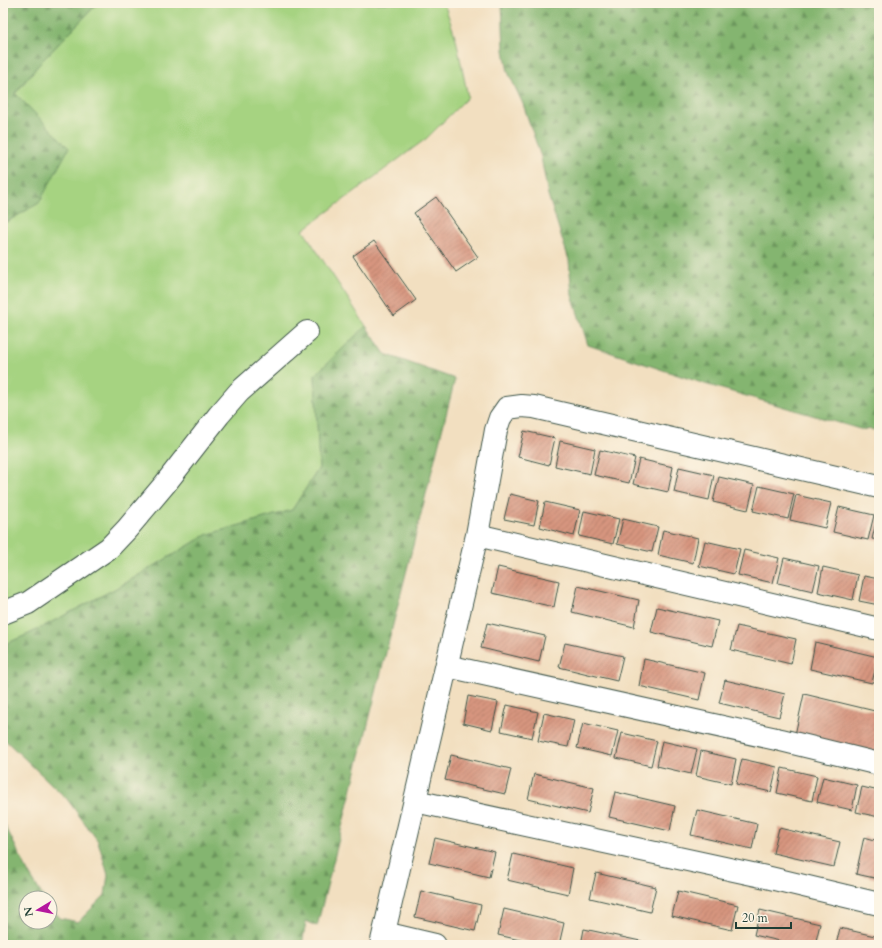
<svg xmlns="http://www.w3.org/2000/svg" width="882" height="948" viewBox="0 0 882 948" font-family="Cardo,serif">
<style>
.grass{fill:#a6d381;stroke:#62885a}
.forest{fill:url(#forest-firs);stroke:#527952}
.building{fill:url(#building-hatch)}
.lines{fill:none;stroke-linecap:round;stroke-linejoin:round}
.minor-casing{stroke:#3f5549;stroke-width:24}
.minor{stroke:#fff;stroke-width:22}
</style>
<defs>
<pattern id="forest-firs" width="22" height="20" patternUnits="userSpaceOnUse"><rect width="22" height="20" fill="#84b56f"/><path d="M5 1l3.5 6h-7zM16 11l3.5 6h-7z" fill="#6b945c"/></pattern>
<pattern id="building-hatch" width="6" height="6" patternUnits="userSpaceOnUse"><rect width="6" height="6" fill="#d7957f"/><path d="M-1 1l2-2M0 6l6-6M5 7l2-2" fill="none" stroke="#ae7b69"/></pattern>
</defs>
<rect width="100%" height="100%" fill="#fcf5e5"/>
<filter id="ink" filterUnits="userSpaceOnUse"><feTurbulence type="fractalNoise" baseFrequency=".025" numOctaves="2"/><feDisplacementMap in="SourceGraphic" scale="8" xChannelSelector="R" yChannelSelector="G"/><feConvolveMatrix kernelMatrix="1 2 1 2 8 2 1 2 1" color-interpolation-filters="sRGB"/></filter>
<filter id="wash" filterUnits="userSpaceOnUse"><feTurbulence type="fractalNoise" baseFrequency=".012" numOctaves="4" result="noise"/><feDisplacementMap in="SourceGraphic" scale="16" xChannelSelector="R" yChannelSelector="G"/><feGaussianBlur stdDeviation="0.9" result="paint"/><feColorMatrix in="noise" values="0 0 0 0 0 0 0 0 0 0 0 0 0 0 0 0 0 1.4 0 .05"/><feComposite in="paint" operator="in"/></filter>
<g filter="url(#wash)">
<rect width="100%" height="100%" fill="#f2dfc0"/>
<!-- grass -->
<path class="grass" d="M 98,3 L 444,3 L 456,39 L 468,97 L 427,138 L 303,230 L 366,326 L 315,375 L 319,468 L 292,510 L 206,535 L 124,584 L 31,633 L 3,645 L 3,224 L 39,203 L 15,94 L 41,62 Z"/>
<!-- forest -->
<path class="forest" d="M 3,3 L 98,3 L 41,62 L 15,93 L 69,148 L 39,203 L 3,224 Z
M 502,3 L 879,3 L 879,430 L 860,429 L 705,384 L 588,345 L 572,295 L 569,260 L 548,195 L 541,157 L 523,104 L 508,72 L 504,50 Z
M 366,326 L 385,354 L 455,379 L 317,926 L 306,921 L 302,945 L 3,945 L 3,821 L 29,874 L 44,898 L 26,898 L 26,922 L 50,922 L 50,906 L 60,918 L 78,922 L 105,895 L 108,875 L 98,841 L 67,799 L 3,738 L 3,645 L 31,633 L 124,584 L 206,535 L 292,510 L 319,468 L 315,375 Z"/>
<g id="blocks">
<!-- building -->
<path class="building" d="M 436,197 L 478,257 L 456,272 L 414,213 Z
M 374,241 L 416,300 L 394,316 L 353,256 Z
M 524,431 L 555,438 L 549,465 L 518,457 Z
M 560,441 L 595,449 L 590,474 L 555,466 Z
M 600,450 L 635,458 L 629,483 L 594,475 Z
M 639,459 L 673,467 L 668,492 L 633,484 Z
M 679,467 L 714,475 L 709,500 L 674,492 Z
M 719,477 L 754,485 L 748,510 L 713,502 Z
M 759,486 L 794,494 L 788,519 L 753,511 Z
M 510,494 L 539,501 L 534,525 L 504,519 Z
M 796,495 L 831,503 L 825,528 L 790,520 Z
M 545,502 L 580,510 L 574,536 L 540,527 Z
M 839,507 L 874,515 L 868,540 L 833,532 Z
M 584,511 L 619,519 L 613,544 L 579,536 Z
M 878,514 L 879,514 L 879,540 L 872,539 Z
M 623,519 L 658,527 L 652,552 L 617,544 Z
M 663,530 L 698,538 L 693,563 L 658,555 Z
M 705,541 L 740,549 L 734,574 L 699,566 Z
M 744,550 L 779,558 L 773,583 L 738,575 Z
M 784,558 L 819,566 L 813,591 L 778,583 Z
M 498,567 L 559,581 L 554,607 L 492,593 Z
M 823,567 L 858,575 L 853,600 L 818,592 Z
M 864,576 L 879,579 L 879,605 L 859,601 Z
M 578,586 L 639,600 L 634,627 L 572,612 Z
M 657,607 L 718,621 L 712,646 L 651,632 Z
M 487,623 L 545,636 L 539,662 L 481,648 Z
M 737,626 L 796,639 L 791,664 L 731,650 Z
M 815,642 L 878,657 L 872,683 L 810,669 Z
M 565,643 L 623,656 L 617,681 L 559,667 Z
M 644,659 L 705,673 L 699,700 L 639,686 Z
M 725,680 L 785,694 L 779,717 L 719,703 Z
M 804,694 L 879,712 L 879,754 L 795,735 Z
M 468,696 L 498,702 L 492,730 L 463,723 Z
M 507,705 L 538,712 L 532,738 L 501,731 Z
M 544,713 L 574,720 L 568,747 L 538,741 Z
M 583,723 L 618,731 L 612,756 L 577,748 Z
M 622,733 L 657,741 L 651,766 L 616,758 Z
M 662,741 L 697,749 L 691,774 L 657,766 Z
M 701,751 L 736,759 L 731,784 L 696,776 Z
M 451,755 L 511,769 L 505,794 L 445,780 Z
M 742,759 L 777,767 L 771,792 L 736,784 Z
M 782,768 L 817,776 L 812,801 L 777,793 Z
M 534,774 L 594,788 L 588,813 L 528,799 Z
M 823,777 L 857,785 L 852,810 L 817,802 Z
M 862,787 L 879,791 L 879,817 L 856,812 Z
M 615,792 L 675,806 L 670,831 L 609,817 Z
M 697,810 L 757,824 L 752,849 L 691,835 Z
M 779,828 L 840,842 L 834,867 L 773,853 Z
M 864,837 L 879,841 L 879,879 L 856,874 Z
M 435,838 L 495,852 L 489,877 L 429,863 Z
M 513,854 L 573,868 L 568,894 L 507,880 Z
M 596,873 L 656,887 L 650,912 L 590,898 Z
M 421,891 L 481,905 L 475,931 L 415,917 Z
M 678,891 L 738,905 L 732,930 L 672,916 Z
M 504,909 L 564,923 L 559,945 L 542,945 L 498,935 Z
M 760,910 L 820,924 L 815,945 L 797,945 L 754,935 Z
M 840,928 L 879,937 L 879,945 L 836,945 Z
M 584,929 L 645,942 L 644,945 L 581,945 Z"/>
</g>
</g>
<g filter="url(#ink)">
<use href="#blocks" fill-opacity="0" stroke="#3f5549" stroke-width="1"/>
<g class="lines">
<!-- minor casing -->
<g class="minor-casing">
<path id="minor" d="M 477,535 L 879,629
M 3,613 L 28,603 L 109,548 L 127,529 L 165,484 L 219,415 L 239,392 L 307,332
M 447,666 L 781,740 L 879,764
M 415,801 L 766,877 L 879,904
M 384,933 L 435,945
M 381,945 L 477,535 L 496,430 L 500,418 L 507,408 L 522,406 L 534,407 L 879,487"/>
</g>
<!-- minor -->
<use href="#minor" class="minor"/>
</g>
</g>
<!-- margin -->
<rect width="882" height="948" fill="none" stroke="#fcf5e5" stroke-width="16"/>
<!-- north arrow -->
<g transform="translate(38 910) rotate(260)"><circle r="19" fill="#fcf5e5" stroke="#a4ab9e"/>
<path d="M0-3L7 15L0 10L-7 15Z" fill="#b5179e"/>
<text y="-6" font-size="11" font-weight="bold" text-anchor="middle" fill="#1f3d34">N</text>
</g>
<!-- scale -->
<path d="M736 922v6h55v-6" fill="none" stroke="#1f3d34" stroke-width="2"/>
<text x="742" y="922" font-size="12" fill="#1f3d34" stroke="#fcf5e5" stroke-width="3" paint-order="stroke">20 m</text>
</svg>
